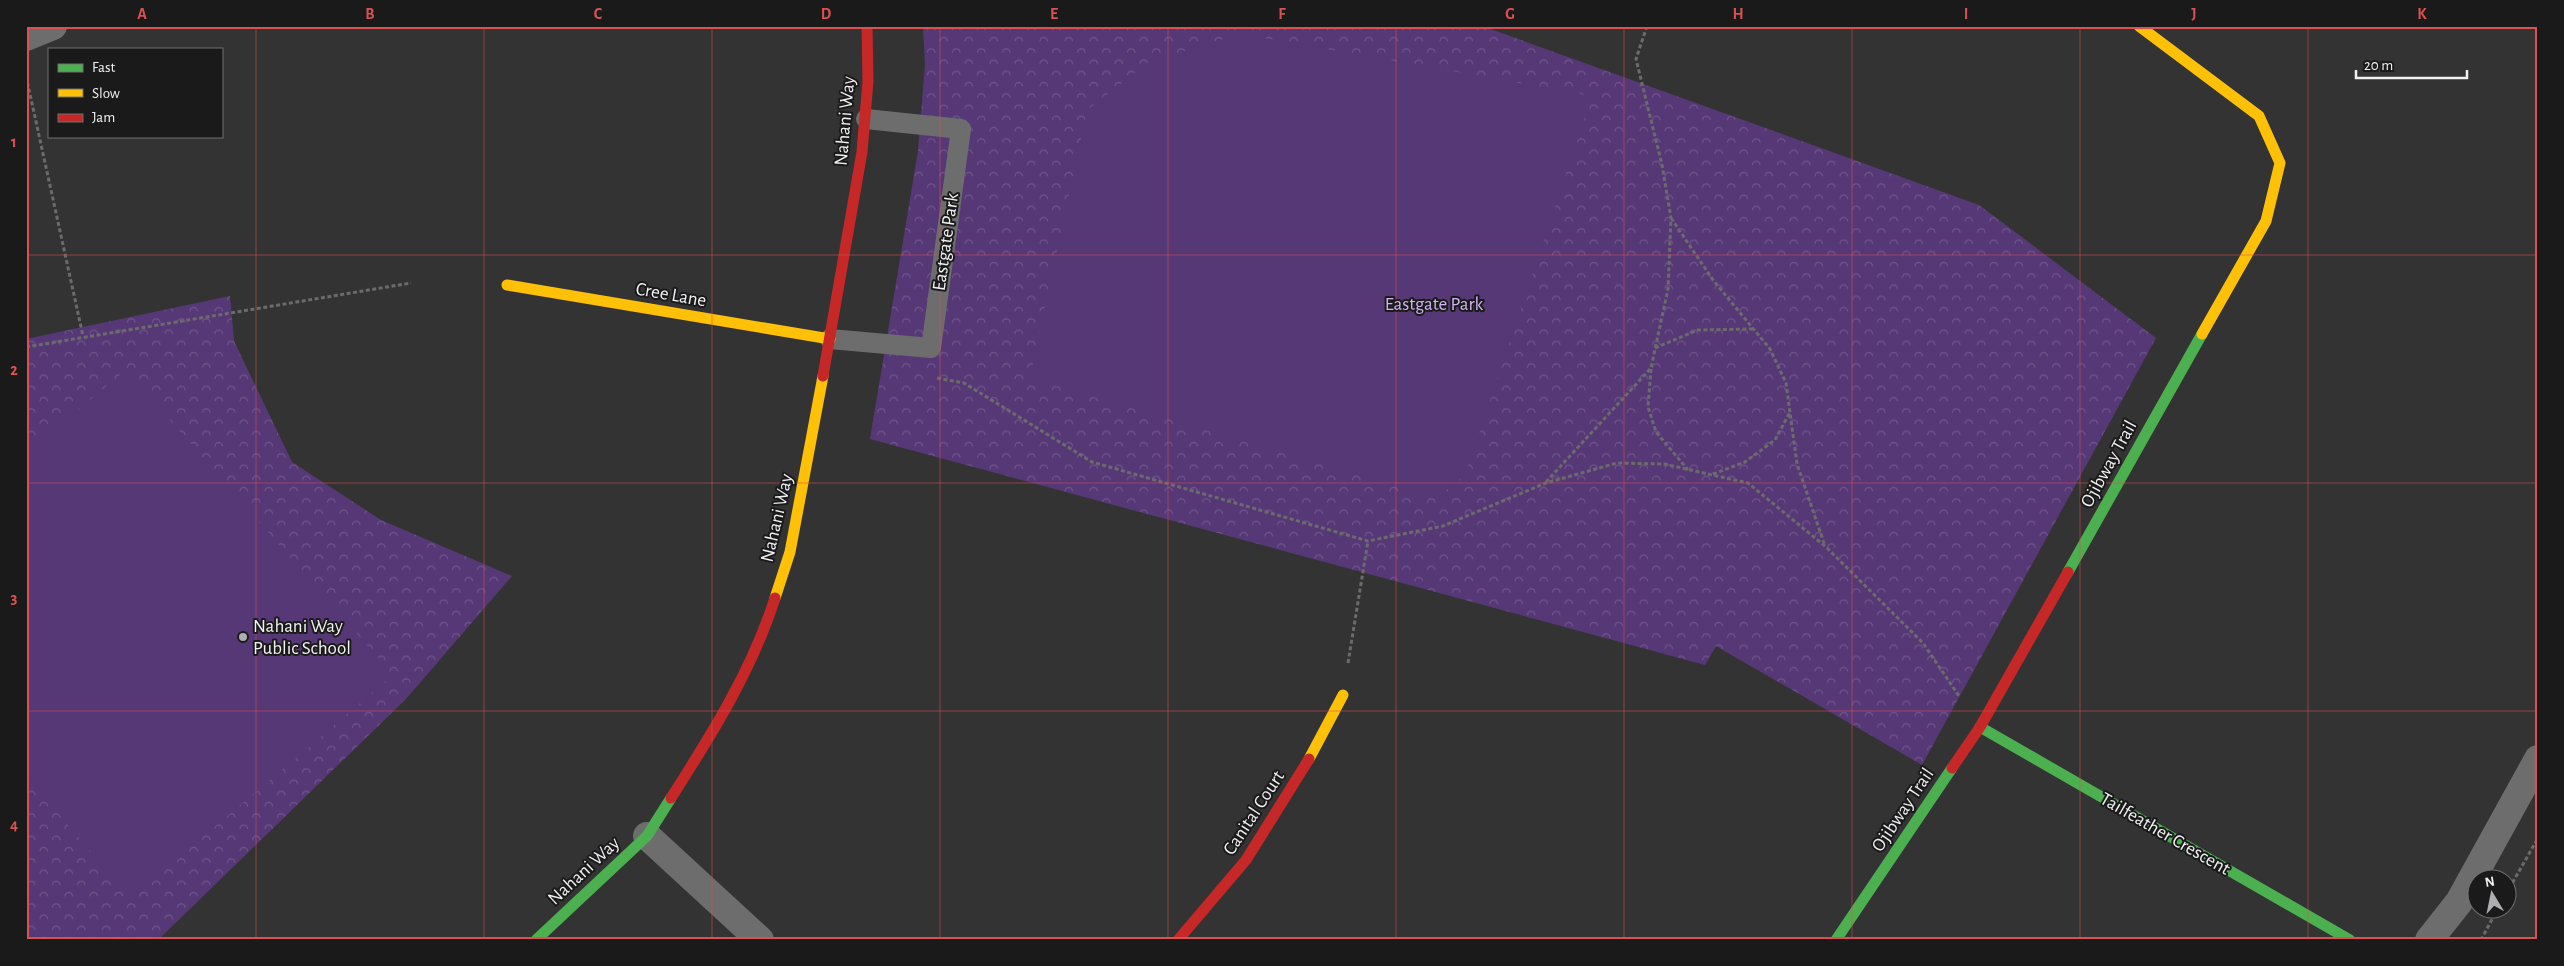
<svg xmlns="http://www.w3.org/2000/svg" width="2564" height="966" viewBox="0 0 2564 966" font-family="'Alegreya Sans',sans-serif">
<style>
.park{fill:url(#park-crowns)}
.pitch{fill:#573877}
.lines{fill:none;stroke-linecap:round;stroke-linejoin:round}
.path{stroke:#6b6b6b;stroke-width:3;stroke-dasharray:4 2.5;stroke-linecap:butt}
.lane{stroke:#6d6d6d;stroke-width:20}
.street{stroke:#6d6d6d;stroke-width:28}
.fast{stroke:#4caf50;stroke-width:11}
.slow{stroke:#ffc107;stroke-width:11}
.jam{stroke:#c62828;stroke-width:11}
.grid{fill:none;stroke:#db5051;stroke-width:1;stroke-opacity:0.55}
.poi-dot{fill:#aeaeb0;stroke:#1b1a1b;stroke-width:2}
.labels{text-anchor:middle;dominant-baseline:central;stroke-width:4;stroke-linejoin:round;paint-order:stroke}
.street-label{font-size:19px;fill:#f1f1f3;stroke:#1b1a1b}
.park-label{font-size:19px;fill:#cfb3f3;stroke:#1b1a1b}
.poi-label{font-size:19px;fill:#f1f1f3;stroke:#1b1a1b;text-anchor:start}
.neatline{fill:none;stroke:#db5051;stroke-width:2}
.grid-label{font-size:16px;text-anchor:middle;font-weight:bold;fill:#db5051}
</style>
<defs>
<pattern id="park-crowns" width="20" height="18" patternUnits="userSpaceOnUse" patternTransform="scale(1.25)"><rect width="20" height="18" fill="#573877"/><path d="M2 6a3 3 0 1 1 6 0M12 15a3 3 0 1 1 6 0" fill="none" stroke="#70558b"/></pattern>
</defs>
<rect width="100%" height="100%" fill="#333334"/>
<!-- park -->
<path class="park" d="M 944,26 L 1482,26 L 1979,205 L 2156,338 L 1922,765 L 1716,646 L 1705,665 L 870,439 L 918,151 L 925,65 L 923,28 Z
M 230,296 L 234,341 L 292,462 L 381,520 L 512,576 L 406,699 L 158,940 L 26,940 L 26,339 Z"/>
<!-- pitch -->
<path class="pitch" d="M 1241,34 L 1592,96 L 1465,475 L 1436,498 L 1030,378 L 1087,110 L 1149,62 Z
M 126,370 L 393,675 L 131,898 L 26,776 L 26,453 Z"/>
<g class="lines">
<!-- path -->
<path class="path" d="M 26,76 L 83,336
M 1671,218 L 1713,280 L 1770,349 L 1786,383 L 1797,464 L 1825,546
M 26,347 L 411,283
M 1655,348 L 1698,330 L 1753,329
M 1651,369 L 1648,407 L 1656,432 L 1688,470
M 937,378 L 964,383 L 1092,462 L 1368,541 L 1443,526 L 1546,483 L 1617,463 L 1664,464 L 1748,483 L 1826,547 L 1923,643 L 1959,696
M 1713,474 L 1745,462 L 1775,440 L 1790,412
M 1546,482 L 1651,368 L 1668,289 L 1671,218 L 1662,165 L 1636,59 L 1647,26
M 1348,663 L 1368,541
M 2506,894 L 2538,838
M 2481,940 L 2498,908"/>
<!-- lane -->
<path class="lane" d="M 830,339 L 931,348 L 961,129 L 866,119"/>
<!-- street -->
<path class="street" d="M 26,37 L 53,26
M 647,836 L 760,940
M 2429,940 L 2459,902 L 2538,759"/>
<!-- fast -->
<path class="fast" d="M 2068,572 L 2202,334
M 1980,727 L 2350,940
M 536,940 L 647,836 L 671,798
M 1836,940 L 1952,768"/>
<!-- slow -->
<path class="slow" d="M 2139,26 L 2259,116 L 2280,163 L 2266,221 L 2202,334
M 507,285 L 830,339
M 775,598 L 790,552 L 823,376
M 1309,759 L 1343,695"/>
<!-- jam -->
<path class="jam" d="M 823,376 L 862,152 L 868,81 L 867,26
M 1952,768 L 1980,727 L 2068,572
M 671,798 C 712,734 752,670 775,598
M 1178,940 L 1246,860 L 1309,759"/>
</g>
<!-- grid -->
<path class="grid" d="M 256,26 L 256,940M 484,26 L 484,940M 712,26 L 712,940M 940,26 L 940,940M 1168,26 L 1168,940M 1396,26 L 1396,940M 1624,26 L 1624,940M 1852,26 L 1852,940M 2080,26 L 2080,940M 2308,26 L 2308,940M 26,255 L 2538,255M 26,483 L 2538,483M 26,711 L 2538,711"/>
<!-- markers -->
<circle class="poi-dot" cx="243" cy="637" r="5"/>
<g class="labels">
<!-- street labels -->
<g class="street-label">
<text transform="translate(845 121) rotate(-85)">Nahani Way</text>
<text transform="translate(946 242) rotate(-82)">Eastgate Park</text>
<text transform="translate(671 295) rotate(10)">Cree Lane</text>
<text transform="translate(2109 464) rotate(-61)">Ojibway Trail</text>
<text transform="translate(777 518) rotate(-77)">Nahani Way</text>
<text transform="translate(1903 810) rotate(-56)">Ojibway Trail</text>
<text transform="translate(1254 813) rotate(-57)">Canital Court</text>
<text transform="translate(2165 834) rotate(30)">Tailfeather Crescent</text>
<text transform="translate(584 871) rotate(-43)">Nahani Way</text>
</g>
<!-- park labels -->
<g class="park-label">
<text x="1434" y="304">Eastgate Park</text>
</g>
<!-- poi labels -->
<g class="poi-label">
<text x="253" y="626">Nahani Way<tspan x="253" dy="22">Public School</tspan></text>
</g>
</g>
<!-- border -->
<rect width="2564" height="966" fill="none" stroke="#1b1a1b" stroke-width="55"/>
<!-- legend -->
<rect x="48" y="48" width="175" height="90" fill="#1b1a1b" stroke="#717071"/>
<rect x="58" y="64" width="25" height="8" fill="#4caf50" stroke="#717071"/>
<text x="92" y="72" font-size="15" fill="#f1f1f3">Fast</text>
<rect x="58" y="89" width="25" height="8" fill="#ffc107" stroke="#717071"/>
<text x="92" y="98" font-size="15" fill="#f1f1f3">Slow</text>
<rect x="58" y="114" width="25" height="8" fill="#c62828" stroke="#717071"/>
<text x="92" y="122" font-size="15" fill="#f1f1f3">Jam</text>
<!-- north arrow -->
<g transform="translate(2492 894) rotate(350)"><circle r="24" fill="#1b1a1b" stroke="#717071"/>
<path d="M0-4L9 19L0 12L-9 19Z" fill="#aeaeb0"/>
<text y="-8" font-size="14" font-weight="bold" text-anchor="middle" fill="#f1f1f3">N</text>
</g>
<!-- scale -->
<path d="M2356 70v8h111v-8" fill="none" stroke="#f1f1f3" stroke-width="2.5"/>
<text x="2364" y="70" font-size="15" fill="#f1f1f3" stroke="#1b1a1b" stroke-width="4" paint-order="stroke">20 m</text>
<rect x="28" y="28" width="2508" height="910" class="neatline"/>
<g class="grid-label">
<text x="142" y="19">A</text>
<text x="370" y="19">B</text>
<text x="598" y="19">C</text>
<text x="826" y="19">D</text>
<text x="1054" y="19">E</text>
<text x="1282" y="19">F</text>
<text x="1510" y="19">G</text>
<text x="1738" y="19">H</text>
<text x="1966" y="19">I</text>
<text x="2194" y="19">J</text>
<text x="2422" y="19">K</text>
<text x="14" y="147">1</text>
<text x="14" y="375">2</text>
<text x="14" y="603">3</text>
<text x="14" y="830">4</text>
</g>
</svg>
